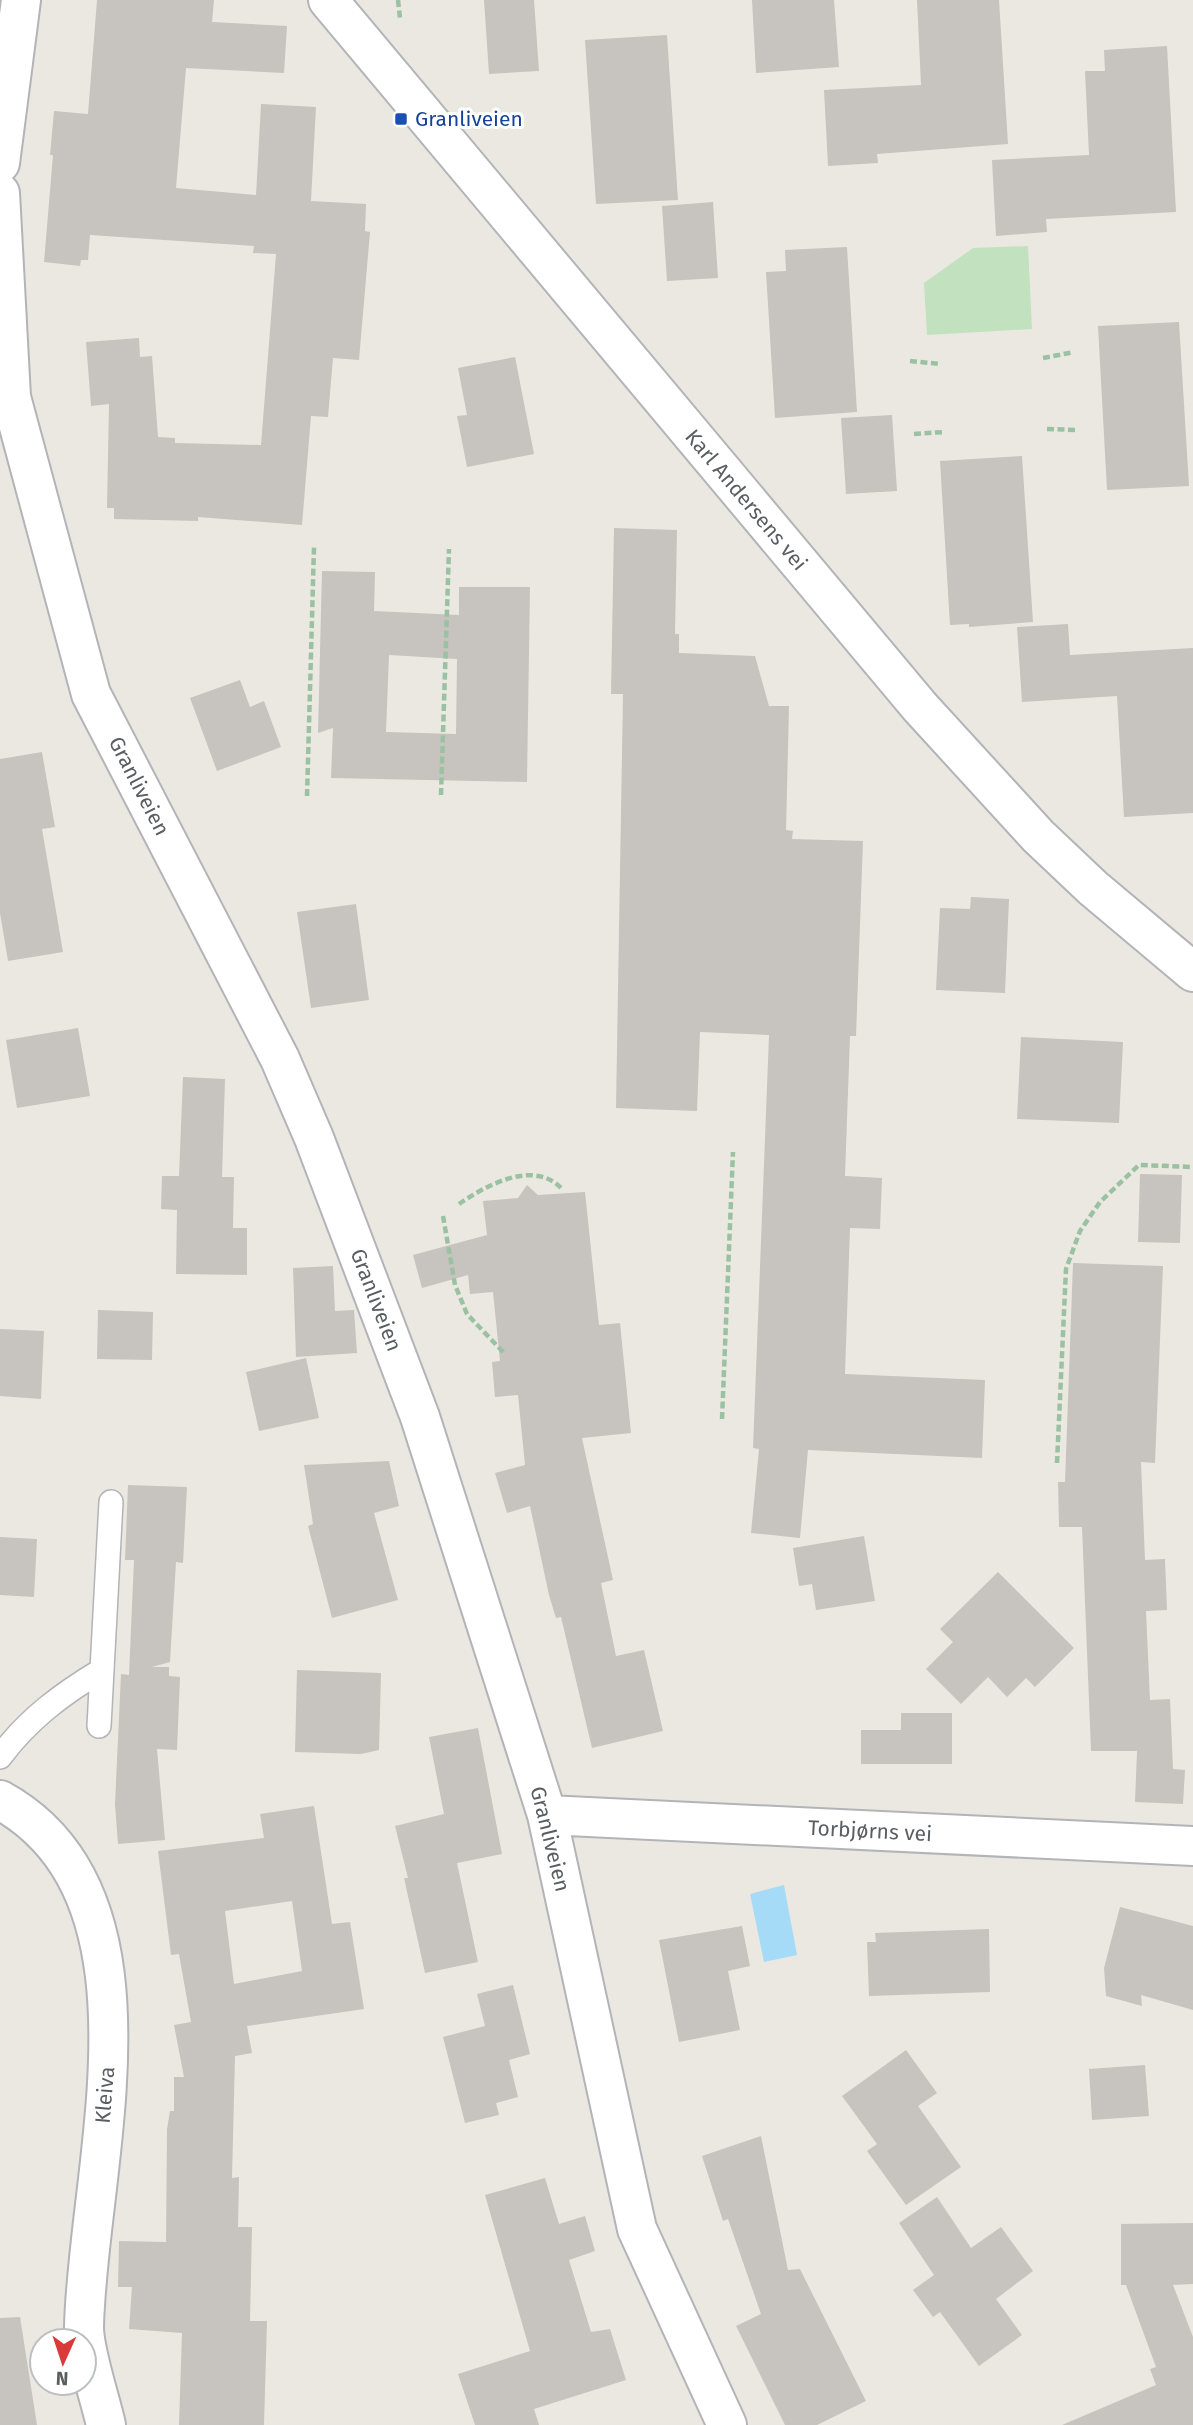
<svg xmlns="http://www.w3.org/2000/svg" width="1193" height="2425" viewBox="0 0 1193 2425" font-family="'Fira Sans',sans-serif">
<style>
.green{fill:#c2e1bf}
.water{fill:#a5dbf7}
.building{fill:#c7c3be;fill-rule:evenodd}
.lines{fill:none;stroke-linecap:round;stroke-linejoin:round}
.lane-casing{stroke:#b2b4b8;stroke-width:26}
.street-casing{stroke:#b2b4b8;stroke-width:42}
.path{stroke:#9ac2a2;stroke-width:4.5;stroke-dasharray:7 3.5;stroke-linecap:butt}
.lane{stroke:#fff;stroke-width:23}
.street{stroke:#fff;stroke-width:38}
.transit-dot{fill:#1a4fb4;stroke:#fff;stroke-width:2.5}
.labels{text-anchor:middle;dominant-baseline:central;stroke-width:6;stroke-linejoin:round;paint-order:stroke}
.transit-label{font-size:21px;fill:#164399;stroke:#fff;text-anchor:start}
.street-label{font-size:21px;fill:#5a5e61;stroke:#fff}
</style>
<rect width="100%" height="100%" fill="#ebe8e1"/>
<!-- green -->
<path class="green" d="M 1028,246 L 1032,329 L 927,335 L 924,283 L 973,248 Z"/>
<!-- water -->
<path class="water" d="M 784,1885 L 797,1955 L 764,1962 L 750,1894 Z"/>
<!-- building -->
<path class="building" d="M 97,0 L 214,0 L 212,22 L 287,26 L 284,73 L 186,68 L 176,188 L 256,195 L 261,104 L 316,107 L 311,201 L 366,204 L 365,231 L 370,232 L 359,360 L 333,358 L 328,417 L 311,416 L 302,525 L 198,517 L 198,521 L 114,519 L 114,508 L 107,508 L 109,404 L 91,406 L 86,342 L 139,338 L 140,357 L 152,356 L 158,437 L 175,438 L 175,443 L 261,445 L 276,254 L 253,253 L 254,246 L 90,235 L 88,260 L 81,260 L 80,266 L 44,262 L 53,155 L 50,155 L 54,111 L 88,114 Z
M 484,0 L 534,0 L 539,71 L 489,74 Z
M 752,0 L 834,0 L 839,67 L 756,73 Z
M 917,0 L 999,0 L 1008,144 L 877,154 L 878,163 L 828,166 L 824,90 L 921,85 Z
M 667,35 L 678,200 L 596,204 L 585,40 Z
M 1167,46 L 1176,212 L 1046,219 L 1047,232 L 996,236 L 992,160 L 1089,155 L 1085,71 L 1105,71 L 1104,50 Z
M 713,202 L 718,278 L 667,281 L 662,206 Z
M 847,247 L 857,412 L 775,418 L 766,272 L 786,271 L 785,250 Z
M 1179,322 L 1189,486 L 1107,490 L 1098,326 Z
M 515,357 L 534,454 L 467,467 L 457,416 L 467,415 L 458,368 Z
M 892,415 L 897,491 L 846,494 L 841,418 Z
M 1022,456 L 1033,622 L 969,627 L 969,624 L 950,625 L 940,461 Z
M 614,528 L 677,530 L 675,634 L 679,634 L 679,653 L 755,656 L 769,706 L 789,706 L 786,830 L 793,831 L 792,839 L 863,841 L 856,1036 L 850,1036 L 845,1176 L 882,1178 L 880,1229 L 850,1228 L 845,1374 L 985,1380 L 982,1458 L 808,1450 L 800,1538 L 751,1533 L 759,1449 L 753,1448 L 769,1035 L 700,1032 L 697,1111 L 616,1108 L 623,694 L 611,694 Z
M 322,571 L 375,572 L 374,611 L 459,615 L 459,587 L 530,587 L 527,782 L 331,778 L 333,728 L 318,733 ZM 389,655 L 457,659 L 456,734 L 386,732 Z
M 1068,624 L 1070,655 L 1193,648 L 1193,813 L 1124,817 L 1117,696 L 1022,702 L 1017,627 Z
M 240,680 L 250,707 L 264,701 L 281,747 L 217,771 L 190,698 Z
M 42,752 L 55,827 L 42,829 L 63,952 L 8,961 L 0,913 L 0,759 Z
M 971,897 L 1009,899 L 1005,993 L 936,990 L 940,908 L 970,909 Z
M 356,904 L 369,1000 L 311,1008 L 297,912 Z
M 78,1028 L 90,1096 L 17,1108 L 6,1040 Z
M 1021,1037 L 1123,1042 L 1119,1123 L 1017,1119 Z
M 183,1077 L 225,1079 L 222,1177 L 234,1177 L 233,1228 L 247,1228 L 247,1275 L 176,1274 L 177,1210 L 161,1209 L 162,1176 L 179,1176 Z
M 1140,1174 L 1182,1175 L 1180,1243 L 1138,1242 Z
M 527,1185 L 538,1195 L 585,1192 L 599,1325 L 620,1323 L 631,1433 L 582,1438 L 613,1580 L 601,1583 L 616,1656 L 644,1650 L 663,1731 L 592,1748 L 561,1617 L 556,1618 L 549,1595 L 530,1506 L 507,1513 L 495,1473 L 525,1465 L 518,1395 L 495,1397 L 492,1362 L 500,1361 L 493,1292 L 470,1294 L 468,1275 L 422,1288 L 413,1255 L 487,1235 L 483,1201 L 518,1198 Z
M 1073,1263 L 1163,1266 L 1155,1463 L 1141,1462 L 1145,1560 L 1165,1559 L 1167,1610 L 1146,1611 L 1150,1700 L 1170,1699 L 1173,1769 L 1185,1770 L 1183,1804 L 1135,1802 L 1137,1751 L 1091,1751 L 1082,1527 L 1059,1527 L 1058,1482 L 1065,1482 Z
M 333,1266 L 335,1311 L 354,1310 L 357,1353 L 296,1357 L 293,1268 Z
M 98,1310 L 153,1312 L 152,1360 L 97,1359 Z
M 0,1329 L 44,1331 L 41,1399 L 0,1396 Z
M 306,1358 L 319,1418 L 259,1431 L 246,1372 Z
M 389,1461 L 399,1506 L 374,1513 L 398,1600 L 332,1618 L 308,1526 L 313,1524 L 304,1465 Z
M 128,1485 L 187,1487 L 183,1563 L 176,1562 L 170,1662 L 152,1667 L 169,1667 L 169,1676 L 180,1677 L 177,1750 L 157,1749 L 165,1840 L 118,1844 L 115,1804 L 121,1674 L 129,1675 L 134,1560 L 125,1560 Z
M 864,1536 L 875,1601 L 816,1610 L 812,1584 L 799,1586 L 793,1548 Z
M 0,1537 L 37,1539 L 34,1597 L 0,1595 Z
M 998,1572 L 1074,1648 L 1035,1687 L 1026,1678 L 1007,1697 L 988,1677 L 961,1704 L 926,1669 L 953,1642 L 940,1629 Z
M 297,1670 L 381,1673 L 379,1750 L 361,1754 L 295,1752 Z
M 901,1713 L 952,1713 L 952,1764 L 861,1764 L 861,1730 L 901,1730 Z
M 478,1728 L 502,1854 L 457,1863 L 478,1962 L 425,1973 L 404,1878 L 408,1878 L 395,1826 L 444,1814 L 429,1737 Z
M 314,1806 L 332,1924 L 350,1922 L 364,2009 L 247,2026 L 252,2053 L 235,2056 L 232,2178 L 239,2177 L 238,2227 L 252,2227 L 250,2321 L 267,2321 L 264,2425 L 179,2425 L 182,2333 L 129,2329 L 132,2287 L 118,2287 L 119,2241 L 166,2242 L 167,2129 L 170,2111 L 174,2111 L 174,2077 L 184,2077 L 174,2025 L 191,2022 L 179,1954 L 171,1955 L 158,1851 L 264,1838 L 260,1814 ZM 292,1901 L 302,1971 L 234,1984 L 225,1911 Z
M 1120,1907 L 1193,1926 L 1193,2010 L 1141,1995 L 1142,2006 L 1106,1996 L 1104,1968 Z
M 742,1926 L 750,1966 L 728,1971 L 740,2030 L 679,2042 L 659,1940 Z
M 989,1929 L 990,1992 L 869,1996 L 867,1942 L 876,1942 L 875,1933 Z
M 513,1985 L 530,2054 L 509,2060 L 518,2097 L 496,2103 L 499,2115 L 465,2123 L 443,2037 L 485,2026 L 477,1994 Z
M 906,2050 L 937,2093 L 918,2106 L 961,2167 L 906,2205 L 867,2151 L 877,2144 L 842,2096 Z
M 1145,2065 L 1149,2116 L 1092,2120 L 1089,2069 Z
M 761,2136 L 788,2270 L 800,2269 L 866,2401 L 817,2425 L 785,2425 L 736,2326 L 761,2314 L 728,2219 L 723,2221 L 702,2156 Z
M 545,2178 L 559,2224 L 585,2216 L 595,2251 L 569,2260 L 591,2332 L 610,2329 L 626,2380 L 534,2409 L 539,2425 L 475,2425 L 458,2374 L 530,2351 L 485,2195 Z
M 937,2197 L 971,2248 L 1001,2227 L 1033,2271 L 996,2299 L 1022,2335 L 979,2366 L 940,2312 L 933,2317 L 913,2290 L 934,2275 L 899,2223 Z
M 1193,2223 L 1193,2284 L 1173,2285 L 1193,2337 L 1193,2425 L 1062,2425 L 1156,2385 L 1150,2369 L 1156,2367 L 1126,2285 L 1121,2285 L 1121,2224 Z
M 20,2317 L 37,2425 L 0,2425 L 0,2318 Z"/>
<g class="lines">
<!-- lane casing -->
<g class="lane-casing">
<path id="lane" d="M 99,1726 L 111,1502
M 0,1757 C 28,1719 62,1694 102,1670"/>
</g>
<!-- street casing -->
<g class="street-casing">
<path id="street" d="M 328,0 L 920,707 L 1038,836 L 1093,888 L 1193,972
M 0,163 L 21,0
M 0,193 L 11,397 L 91,694 L 280,1059 L 314,1138 L 420,1417 L 547,1815 L 637,2229 L 727,2425
M 0,1800 C 174,1896 87,2169 84,2327 C 84,2352 100,2398 106,2425
M 547,1815 L 1193,1846"/>
</g>
<!-- path -->
<path class="path" d="M 398,0 L 400,18
M 1043,358 L 1074,352
M 910,361 L 940,364
M 1047,429 L 1078,430
M 914,434 L 944,432
M 441,795 L 449,549
M 307,796 L 314,547
M 459,1204 C 485,1186 533,1159 561,1188
M 443,1216 L 455,1285 L 467,1314 L 504,1353
M 722,1419 L 733,1152
M 1057,1463 L 1066,1269 L 1080,1231 L 1100,1202 L 1139,1165 L 1193,1167"/>
<!-- lane -->
<use href="#lane" class="lane"/>
<!-- street -->
<use href="#street" class="street"/>
</g>
<!-- markers -->
<rect class="transit-dot" x="394" y="112" width="14" height="14" rx="3.5"/>
<g class="labels">
<!-- transit labels -->
<g class="transit-label">
<text x="415" y="119">Granliveien</text>
</g>
<!-- street labels -->
<g class="street-label">
<text transform="translate(746 500) rotate(50)">Karl Andersens vei</text>
<text transform="translate(139 786) rotate(63)">Granliveien</text>
<text transform="translate(376 1300) rotate(69)">Granliveien</text>
<text transform="translate(870 1831) rotate(3)">Torbjørns vei</text>
<text transform="translate(550 1839) rotate(76)">Granliveien</text>
<text transform="translate(105 2095) rotate(-85)">Kleiva</text>
</g>
</g>
<!-- north arrow -->
<g transform="translate(63 2362) rotate(183)"><circle r="33" fill="#ffffff" stroke="#bdbfc0" stroke-width="2"/>
<path d="M0-5L12 26L0 18L-12 26Z" fill="#da393a"/>
<text y="-10" font-size="19" font-weight="bold" text-anchor="middle" fill="#5a5e61">N</text>
</g>
</svg>
